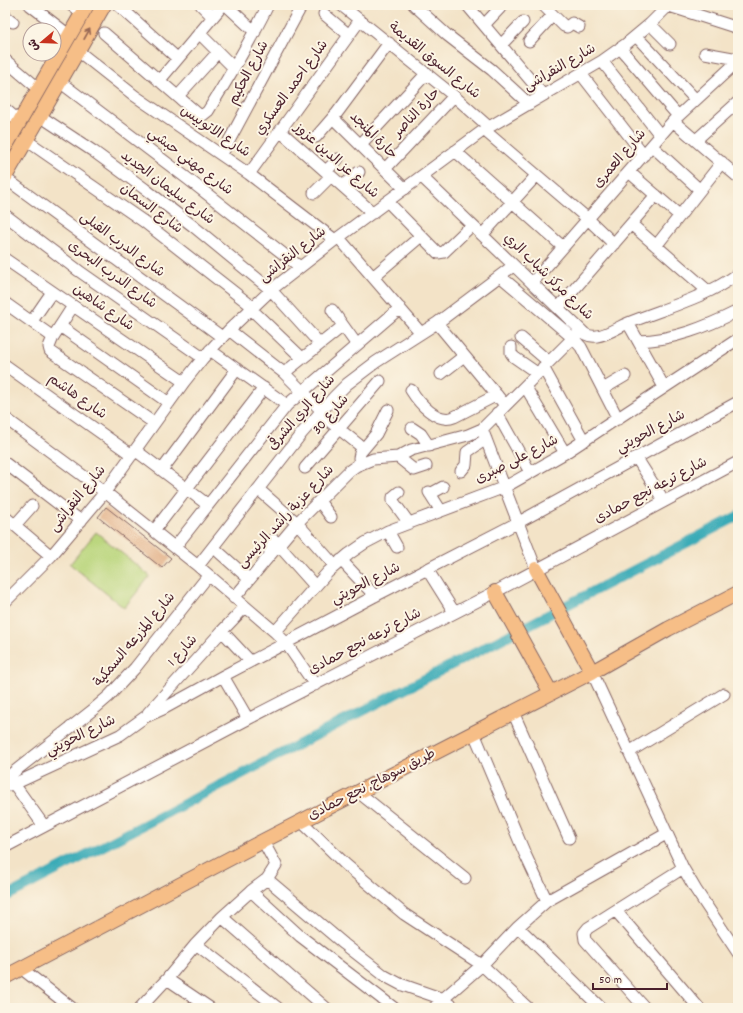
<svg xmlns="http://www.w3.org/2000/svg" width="743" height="1013" viewBox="0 0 743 1013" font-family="Dekko,'Playpen Sans Arabic',sans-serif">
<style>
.green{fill:#b9d57b;stroke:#827a53}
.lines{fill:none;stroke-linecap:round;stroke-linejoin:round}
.canal{stroke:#3babb7;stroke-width:10}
.building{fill:#e3b28b}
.minor-casing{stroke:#856462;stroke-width:13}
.major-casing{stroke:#856462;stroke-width:16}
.minor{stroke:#fff;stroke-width:11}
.major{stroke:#f6be87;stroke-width:14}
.oneway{stroke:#976754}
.labels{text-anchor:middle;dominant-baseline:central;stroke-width:4;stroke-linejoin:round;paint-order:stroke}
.street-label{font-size:14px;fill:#4a1f2b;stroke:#fcf5e5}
</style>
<rect width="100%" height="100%" fill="#fcf5e5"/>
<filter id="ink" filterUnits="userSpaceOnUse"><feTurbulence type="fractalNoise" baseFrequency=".025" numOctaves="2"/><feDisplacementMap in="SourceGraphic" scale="8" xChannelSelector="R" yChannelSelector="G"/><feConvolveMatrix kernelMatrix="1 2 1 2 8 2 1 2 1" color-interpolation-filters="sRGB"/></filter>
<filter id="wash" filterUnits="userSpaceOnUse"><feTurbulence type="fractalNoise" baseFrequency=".012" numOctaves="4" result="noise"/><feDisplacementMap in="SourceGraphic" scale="16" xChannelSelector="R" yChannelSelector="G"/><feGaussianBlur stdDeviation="0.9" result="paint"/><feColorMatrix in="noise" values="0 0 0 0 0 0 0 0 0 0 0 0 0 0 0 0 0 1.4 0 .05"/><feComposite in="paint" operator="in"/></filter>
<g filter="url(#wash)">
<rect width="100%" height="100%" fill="#f3e3c7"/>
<!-- green -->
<path class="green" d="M 96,532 L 150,576 L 124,608 L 70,564 Z"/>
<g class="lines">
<!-- canal -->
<path class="canal" d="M 5,897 L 738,516"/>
</g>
<g id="blocks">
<!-- building -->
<path class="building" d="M 106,507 L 171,558 L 162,568 L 98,517 Z"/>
</g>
</g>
<g filter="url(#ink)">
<use href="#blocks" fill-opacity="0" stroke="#856462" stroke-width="1"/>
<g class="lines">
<!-- minor casing -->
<g class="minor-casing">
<path id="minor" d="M 30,5 L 70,36
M 71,5 L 83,14
M 118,5 L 177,58
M 201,5 L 213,17
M 226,5 L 255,32
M 341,5 L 454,96 L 489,127
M 414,5 L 447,35 L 492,70 L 529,104
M 467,5 L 543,95
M 543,5 L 564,26 L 567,27 L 572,23 L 579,27
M 666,5 L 738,28
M 324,14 L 349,35
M 5,16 L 13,22
M 650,24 L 670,44
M 484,25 L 500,8
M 104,33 L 198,114 L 203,115 L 208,111 C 229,77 250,42 268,5
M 199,33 L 234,68
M 636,36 L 695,99
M 529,41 L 553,15
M 389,43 L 334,117 L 336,121 L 405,189
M 501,45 L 523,22
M 620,48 L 678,116
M 78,51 L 135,96 L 249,174 L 335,240
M 705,53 L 738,59
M 5,60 L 39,89
M 602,61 L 660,135
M 581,74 L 644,155
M 159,81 L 223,5
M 60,82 L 188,179 L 300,267
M 178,96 L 218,52
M 5,109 L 20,122
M 40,116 L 93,151 L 145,189 L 193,226 L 271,290 L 320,344
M 673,121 L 738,177
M 484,130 L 588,219 L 614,244
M 280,131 L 373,213
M 316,137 L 335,115
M 26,140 L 143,221 L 253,307
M 696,140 L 738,102
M 360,145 L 427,73
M 652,146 L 700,190
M 455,151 L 563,247
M 222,154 L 302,5
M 385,169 L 454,96
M 326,171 L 338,159
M 629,172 L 680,216
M 249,174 L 360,20
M 422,177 L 585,334 C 589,336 592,337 597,336 C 607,335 618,327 628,323 C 665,308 705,298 738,274
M 5,178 L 222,337
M 343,186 L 359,172
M 314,193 L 331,176
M 388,202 L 438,253 L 444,252 L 472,225
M 5,215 L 79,271 L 203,358
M 631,224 L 708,291
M 482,235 L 536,176
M 339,238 L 421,333
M 656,246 L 722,162
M 5,259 L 184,382
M 500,276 L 573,338 L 581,347 L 618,419
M 373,277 L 421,236
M 532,283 L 673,121 L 738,61
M 5,303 L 53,337
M 73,306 L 53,337 L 49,347 L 50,351 L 154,423
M 558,308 L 656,195
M 251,309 L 302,358
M 332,310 L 357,345
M 32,321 L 52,292
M 437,323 L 505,405
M 628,323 L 664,387
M 60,326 L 169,403
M 229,330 L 284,373 L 321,410
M 521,338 L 549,362
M 638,341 C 674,340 706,327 738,311
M 511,347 L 511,353 L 514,357 L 537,373
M 210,350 L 287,405
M 5,365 L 132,455
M 543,367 L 584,441
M 284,373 L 343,326
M 441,374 L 464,356
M 525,386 L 565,453
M 603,389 L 625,376
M 411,390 C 419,403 437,424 454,417 L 497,395
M 319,413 L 363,448
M 497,413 L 530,472
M 5,418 L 105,492 L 198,566 L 275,632 L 286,643 L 315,685
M 412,428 L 421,434 L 429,446
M 482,429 L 536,569
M 135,450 L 208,505
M 398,457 L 414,470 L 426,466
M 636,457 L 664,501
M 5,463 L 81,521
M 361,464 L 359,458 L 360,453 L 376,434 L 388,410
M 305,468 L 380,381
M 162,470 L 237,369
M 461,471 L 466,465 L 467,452 L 486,439
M 258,489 L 297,523 L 335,566
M 399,492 L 393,497 L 393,501 L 409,523
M 429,492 L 441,511
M 430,494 L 443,487
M 319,501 L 331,517
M 5,517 L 51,556
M 15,525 L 32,506
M 154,531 L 264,388
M 388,531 L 397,547
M 175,547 L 287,405 L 400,308
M 213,547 L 249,579
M 264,547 L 269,541 L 274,540 L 315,586
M 341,560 L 375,596
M 198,566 L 302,433 L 334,397 L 347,384 L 376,362 L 437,323 L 513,266
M 427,569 L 454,612
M 234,598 L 297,523 L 349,471 L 356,466 L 373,459 L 398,457 L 411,450 L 468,435 L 482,429 L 581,330
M 5,602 L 51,556 L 105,492 L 184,382 L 203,358 L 229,330 L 271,290 L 335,240 L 484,130 L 602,61 L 626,44 L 650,24 L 668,6
M 222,631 L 250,661
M 275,632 L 328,572 L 349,554 L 365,543 L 388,531 L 505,487 L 565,453 L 738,339
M 592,672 L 683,868 L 696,890 L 738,953
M 223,676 L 248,719
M 513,712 L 569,838
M 148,713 L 222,631 L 245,607
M 474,733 L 525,854 L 547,901
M 629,752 L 724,694
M 5,779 L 94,709 L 109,696 L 135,668 L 208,576
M 14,784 L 44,826
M 5,786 L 14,784 L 120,735 L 145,717 L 163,709 L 223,676 L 375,596 L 519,522 L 738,402
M 358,792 L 465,878
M 302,822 L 345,864 L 404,914 L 482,965 L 528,1008
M 263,841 L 276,865 L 267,879 L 344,944 L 385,976 L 400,984 L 443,999 L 434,1008
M 5,847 L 248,719 L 495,592 L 738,462
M 251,891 L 300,936 L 394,1008
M 616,911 L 699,1008
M 222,917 L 326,1008
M 518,927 L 601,1008
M 196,944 L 278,1008
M 22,969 L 72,1008
M 167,979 L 210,1008
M 140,1008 L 167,979 L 196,944 L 222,917 L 251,891 L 267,879
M 455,1008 L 443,999 L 482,965 L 518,927 L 547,901 L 666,834
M 645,1008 L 585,940 L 584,933 L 588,928 L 683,868
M 738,1008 L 738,1007"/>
</g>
<!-- major casing -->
<g class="major-casing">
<path id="major" d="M 5,147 L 87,5
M 5,177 L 104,5
M 536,569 L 592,672
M 495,592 L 551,693
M 5,977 L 263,841 L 592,672 L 668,629 L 738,593"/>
</g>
<!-- minor -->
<use href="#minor" class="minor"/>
<!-- major -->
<use href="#major" class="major"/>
</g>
<!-- one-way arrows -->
<defs><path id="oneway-shaft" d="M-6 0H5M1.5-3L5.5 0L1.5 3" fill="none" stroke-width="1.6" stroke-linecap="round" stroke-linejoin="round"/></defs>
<use class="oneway" href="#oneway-shaft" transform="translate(87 34) rotate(-61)"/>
</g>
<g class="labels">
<!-- street labels -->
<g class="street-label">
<text transform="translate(434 61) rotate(39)">شارع السوق القديمة</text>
<text transform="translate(560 68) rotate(-30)">شارع النقراشى</text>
<text transform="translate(249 73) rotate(-62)">شارع الحكيم</text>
<text transform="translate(292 88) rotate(-54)">شارع احمد العسكري</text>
<text transform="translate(417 113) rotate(-47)">حارة الناصر</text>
<text transform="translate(215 132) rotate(34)">شارع الاتوبيس</text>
<text transform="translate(373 136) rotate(45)">حارة المنجد</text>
<text transform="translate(620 159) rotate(-49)">شارع العمرى</text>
<text transform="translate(336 161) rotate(41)">شارع عز الدين عزوز</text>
<text transform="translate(190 162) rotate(37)">شارع مهني حبشي</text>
<text transform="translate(167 188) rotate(37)">شارع سليمان الجديد</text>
<text transform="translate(151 209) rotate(37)">شارع السمان</text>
<text transform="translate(122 245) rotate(36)">شارع الدرب القبلى</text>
<text transform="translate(293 255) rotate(-38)">شارع النقراشى</text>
<text transform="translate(112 275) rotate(36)">شارع الدرب البحرى</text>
<text transform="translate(548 277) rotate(44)">شارع مركز شباب الري</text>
<text transform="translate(103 308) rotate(35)">شارع شاهين</text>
<text transform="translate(77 397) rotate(35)">شارع هاشم</text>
<text transform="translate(302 413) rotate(-49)">شارع الري الشرقى</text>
<text transform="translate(331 415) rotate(-49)">شارع 30</text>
<text transform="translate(651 432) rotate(-28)">شارع الحويتي</text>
<text transform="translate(517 460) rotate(-27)">شارع على صبرى</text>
<text transform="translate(651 491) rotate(-28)">شارع ترعه نجع حمادى</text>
<text transform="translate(78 499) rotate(-51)">شارع النقراشى</text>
<text transform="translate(286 517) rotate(-47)">شارع عزبة راشد الرئيسى</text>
<text transform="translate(366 584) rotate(-27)">شارع الحويتي</text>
<text transform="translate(135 640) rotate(-50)">شارع المزرعه السمكية</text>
<text transform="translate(365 642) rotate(-28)">شارع ترعه نجع حمادى</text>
<text transform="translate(183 651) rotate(-48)">شارع 1</text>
<text transform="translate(81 736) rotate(-26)">شارع الحويتي</text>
<text transform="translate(372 785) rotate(-27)">طريق سوهاج, نجع حمادى</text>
</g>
</g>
<!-- margin -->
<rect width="743" height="1013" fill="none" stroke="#fcf5e5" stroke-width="20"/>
<!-- north arrow -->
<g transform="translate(42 42) rotate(251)"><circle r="19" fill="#fcf5e5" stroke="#b59f9b"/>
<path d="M0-3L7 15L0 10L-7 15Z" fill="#c8321e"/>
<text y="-6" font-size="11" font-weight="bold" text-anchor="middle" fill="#4a1f2b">ش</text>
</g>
<!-- scale -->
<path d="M593 983v6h74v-6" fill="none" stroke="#4a1f2b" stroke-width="2"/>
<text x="599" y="983" font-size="12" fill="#4a1f2b" stroke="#fcf5e5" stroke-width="3" paint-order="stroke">50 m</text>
</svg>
